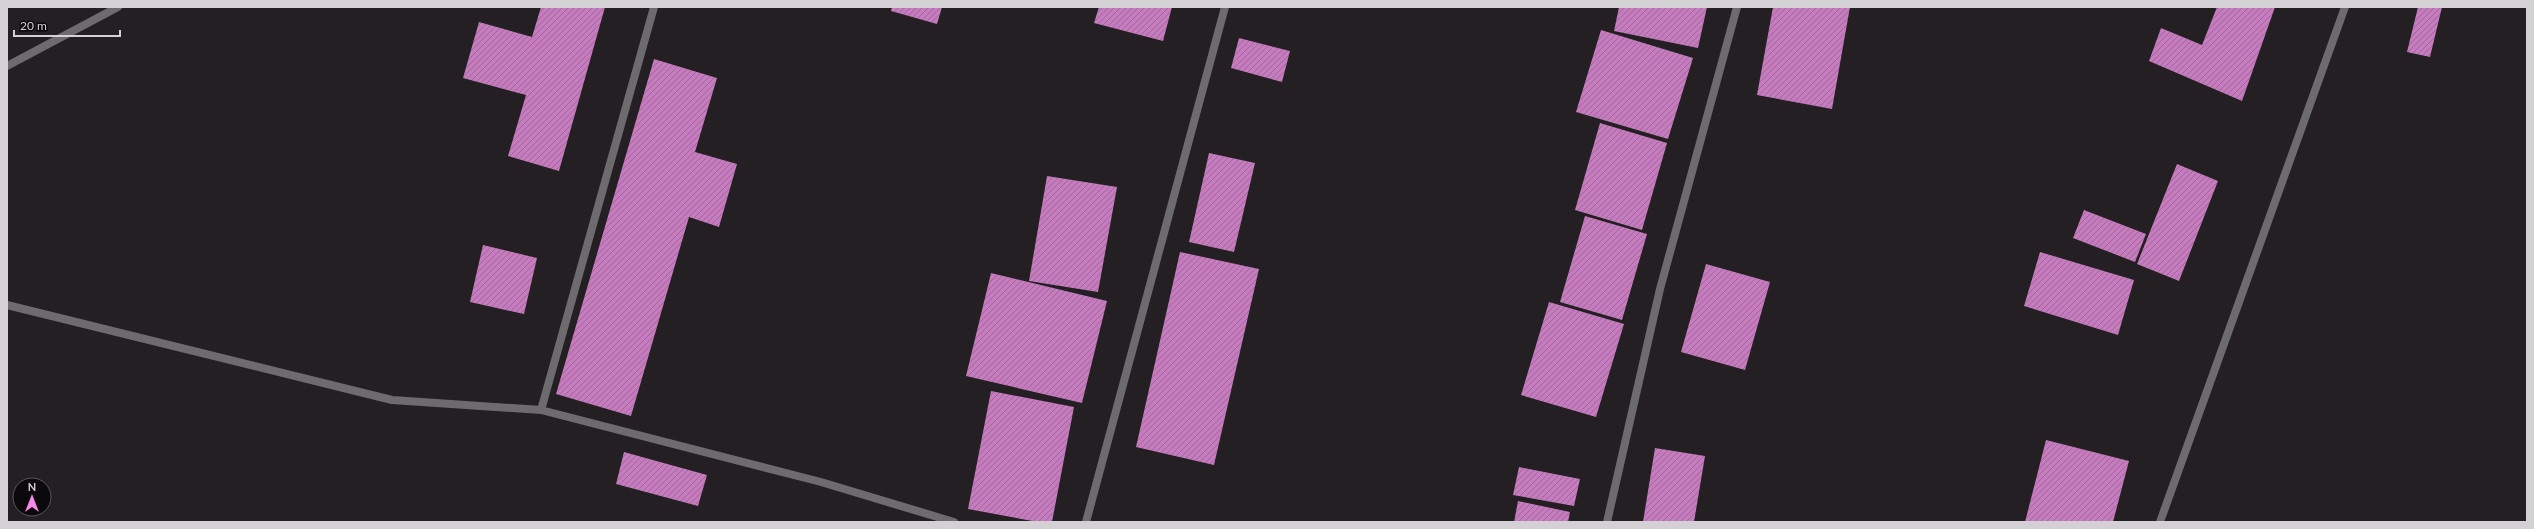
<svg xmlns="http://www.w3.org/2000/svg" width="2534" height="529" viewBox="0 0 2534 529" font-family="Lato,sans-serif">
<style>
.building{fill:url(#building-hatch)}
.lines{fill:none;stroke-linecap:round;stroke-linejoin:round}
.lane{stroke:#6d6b6d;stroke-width:8}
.street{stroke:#6d6b6d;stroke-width:8}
</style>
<defs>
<pattern id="building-hatch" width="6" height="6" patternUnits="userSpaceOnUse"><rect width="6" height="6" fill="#c57bbe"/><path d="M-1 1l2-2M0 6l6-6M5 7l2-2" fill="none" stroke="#9d6998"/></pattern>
</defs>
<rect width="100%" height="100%" fill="#231f22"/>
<!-- building -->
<path class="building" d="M 541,7 L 605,7 L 559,171 L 508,156 L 526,95 L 463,78 L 479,22 L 532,37 Z
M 892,7 L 942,7 L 937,24 L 891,11 Z
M 1099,7 L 1172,7 L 1163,41 L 1094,23 Z
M 1619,7 L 1707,7 L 1698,48 L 1614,31 Z
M 1773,7 L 1850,7 L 1832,109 L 1757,95 Z
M 2217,7 L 2275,7 L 2242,101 L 2149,61 L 2161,28 L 2202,45 Z
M 2418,7 L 2442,7 L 2430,57 L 2407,52 Z
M 1601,30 L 1693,58 L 1668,139 L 1576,112 Z
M 1239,38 L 1290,51 L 1282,82 L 1231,68 Z
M 654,59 L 717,78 L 695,152 L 737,164 L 719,227 L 689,217 L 631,416 L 556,394 Z
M 1600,123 L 1667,143 L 1642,230 L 1575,210 Z
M 1209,153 L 1255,163 L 1234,252 L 1189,242 Z
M 2177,164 L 2218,181 L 2179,281 L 2137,264 Z
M 1047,176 L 1117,187 L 1098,292 L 1029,281 Z
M 2084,210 L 2146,234 L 2135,262 L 2073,238 Z
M 1585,216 L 1647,234 L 1622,320 L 1560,302 Z
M 483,245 L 537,258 L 524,314 L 470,302 Z
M 1180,252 L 1259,269 L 1214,465 L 1136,447 Z
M 2040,252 L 2134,280 L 2118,335 L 2024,306 Z
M 1706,264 L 1770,282 L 1745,370 L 1681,352 Z
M 991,273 L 1107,301 L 1082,403 L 966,376 Z
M 1549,302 L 1624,324 L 1596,417 L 1521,395 Z
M 991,391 L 1074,407 L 1052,522 L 1038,522 L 968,509 Z
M 2046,440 L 2129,461 L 2113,522 L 2025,522 Z
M 1655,448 L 1705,456 L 1694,522 L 1643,522 Z
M 624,452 L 707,475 L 698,506 L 616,484 Z
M 1519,467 L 1580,479 L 1574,506 L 1513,495 Z
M 1518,501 L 1570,512 L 1568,522 L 1514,522 Z"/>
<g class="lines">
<!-- lane -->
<path class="lane" d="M 1607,522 L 1660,289 L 1737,7
M 2160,522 L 2345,7"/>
<!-- street -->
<path class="street" d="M 7,66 L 118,7
M 7,305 L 392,400 L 541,410 L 821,482 L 954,522
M 541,410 L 654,7
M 1086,522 L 1225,7"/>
</g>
<!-- border -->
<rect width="2534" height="529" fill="none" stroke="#d3d1d3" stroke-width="16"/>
<!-- north arrow -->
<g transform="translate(32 497)"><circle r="19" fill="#0b090b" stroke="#5b595b"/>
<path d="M0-3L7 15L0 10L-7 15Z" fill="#f688ec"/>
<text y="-6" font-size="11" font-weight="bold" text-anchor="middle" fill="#d3d1d3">N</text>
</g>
<!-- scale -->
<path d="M14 30v6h106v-6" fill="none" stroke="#d3d1d3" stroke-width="2"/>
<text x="20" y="30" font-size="12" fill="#d3d1d3" stroke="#0b090b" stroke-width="3" paint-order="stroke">20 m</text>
</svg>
